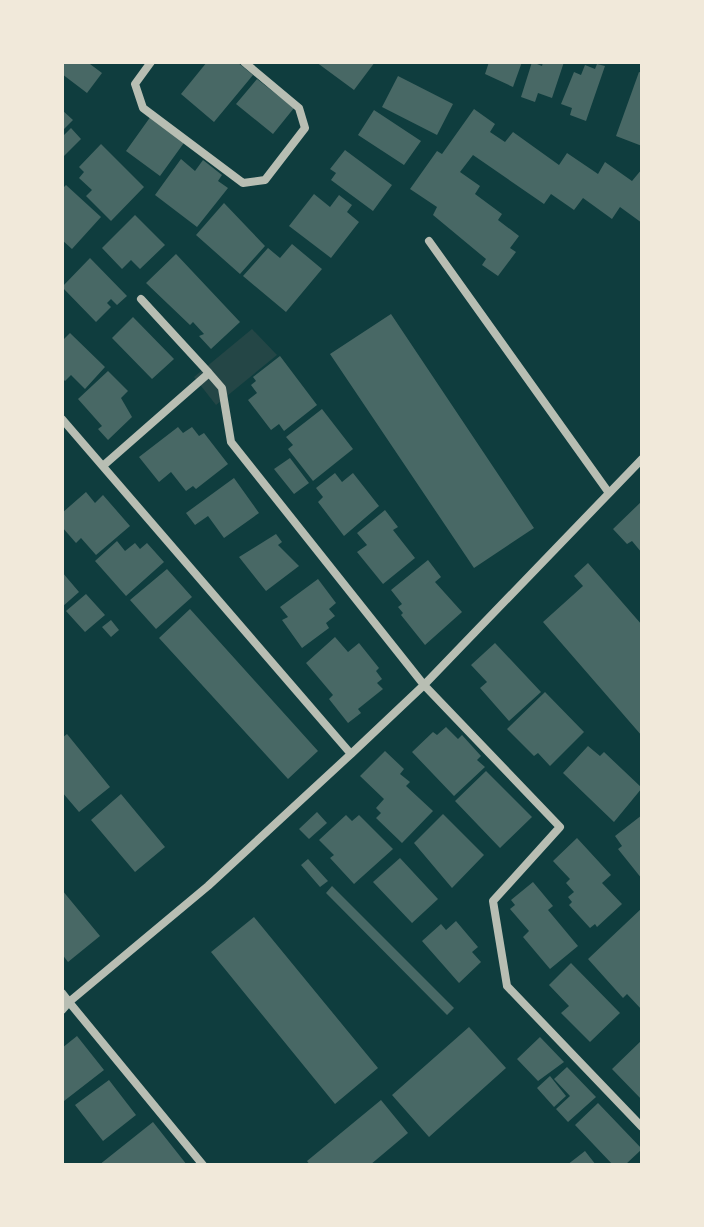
<svg xmlns="http://www.w3.org/2000/svg" width="704" height="1227" viewBox="0 0 704 1227" font-family="Merriweather,serif">
<style>
.green{fill:#244646}
.building{fill:#486865}
.lines{fill:none;stroke-linecap:round;stroke-linejoin:round}
.minor{stroke:#b8beb3;stroke-width:8}
</style>
<rect width="100%" height="100%" fill="#0f3d3e"/>
<!-- green -->
<path class="green" d="M 252,329 L 277,355 L 216,405 L 194,377 Z"/>
<!-- building -->
<path class="building" d="M 62,62 L 92,62 L 90,64 L 102,73 L 87,93 L 62,74 Z
M 207,62 L 237,62 L 253,75 L 214,122 L 181,94 Z
M 316,62 L 375,62 L 354,90 Z
M 489,62 L 522,62 L 513,87 L 485,74 Z
M 532,62 L 542,66 L 543,62 L 564,62 L 552,98 L 538,93 L 535,102 L 521,97 Z
M 597,64 L 605,66 L 586,121 L 570,115 L 572,108 L 561,104 L 574,72 L 581,75 L 585,65 L 595,69 Z
M 639,72 L 642,73 L 642,146 L 616,136 Z
M 398,76 L 453,104 L 437,135 L 382,107 Z
M 257,79 L 294,108 L 273,134 L 236,104 Z
M 474,109 L 495,124 L 490,132 L 505,142 L 513,132 L 559,165 L 567,153 L 598,174 L 605,162 L 632,181 L 642,169 L 642,223 L 620,207 L 612,219 L 583,198 L 574,210 L 551,194 L 544,204 L 473,155 L 460,172 L 480,186 L 475,194 L 502,214 L 498,220 L 519,236 L 510,248 L 516,252 L 498,276 L 482,265 L 486,259 L 433,215 L 437,207 L 410,189 L 437,151 L 442,154 Z
M 62,110 L 73,120 L 62,131 Z
M 374,110 L 421,141 L 404,165 L 358,135 Z
M 151,116 L 186,140 L 160,176 L 126,151 Z
M 71,128 L 81,139 L 62,158 L 62,137 Z
M 101,144 L 144,187 L 111,221 L 86,196 L 92,190 L 79,178 L 84,172 L 79,167 Z
M 345,150 L 392,185 L 373,211 L 331,180 L 336,173 L 330,169 Z
M 181,159 L 195,171 L 203,160 L 222,175 L 218,181 L 228,188 L 197,227 L 155,195 Z
M 66,185 L 101,217 L 72,249 L 62,240 L 62,189 Z
M 314,194 L 330,207 L 339,195 L 352,205 L 347,212 L 359,222 L 331,258 L 289,226 Z
M 224,203 L 265,246 L 240,274 L 196,235 Z
M 135,215 L 165,245 L 140,269 L 131,260 L 122,269 L 102,248 Z
M 292,244 L 322,269 L 286,312 L 243,276 L 268,248 L 280,258 Z
M 176,254 L 240,322 L 211,349 L 199,336 L 204,334 L 193,322 L 190,325 L 146,283 Z
M 90,258 L 127,296 L 117,305 L 111,299 L 107,303 L 111,307 L 96,322 L 62,287 Z
M 391,314 L 534,528 L 474,568 L 330,354 Z
M 133,317 L 174,359 L 152,379 L 112,338 Z
M 70,333 L 105,367 L 85,389 L 71,375 L 65,381 L 62,378 L 62,341 Z
M 280,356 L 317,405 L 284,431 L 279,424 L 271,430 L 248,400 L 257,393 L 251,385 L 256,381 L 253,377 Z
M 108,371 L 128,391 L 121,398 L 132,417 L 108,440 L 98,429 L 102,426 L 78,399 Z
M 322,409 L 353,449 L 313,481 L 288,449 L 293,445 L 286,437 Z
M 178,427 L 183,433 L 192,427 L 199,436 L 204,433 L 228,464 L 196,489 L 193,486 L 186,491 L 171,472 L 159,482 L 139,457 Z
M 290,458 L 309,483 L 294,494 L 274,469 Z
M 335,473 L 342,482 L 353,473 L 379,506 L 344,536 L 318,502 L 323,497 L 316,488 Z
M 234,478 L 259,513 L 224,538 L 208,516 L 195,525 L 186,513 Z
M 86,492 L 95,503 L 103,495 L 130,526 L 96,555 L 81,538 L 76,543 L 62,527 L 62,513 Z
M 642,501 L 642,553 L 632,541 L 627,544 L 613,529 Z
M 385,510 L 398,527 L 393,530 L 415,558 L 383,584 L 357,552 L 367,545 L 357,533 Z
M 276,534 L 282,542 L 278,545 L 299,566 L 266,591 L 239,557 Z
M 117,541 L 125,551 L 135,543 L 140,549 L 147,543 L 164,562 L 126,596 L 95,561 Z
M 428,560 L 441,577 L 435,582 L 462,612 L 425,645 L 401,615 L 403,613 L 398,607 L 402,604 L 391,590 Z
M 588,563 L 642,625 L 642,736 L 543,622 L 583,586 L 574,576 Z
M 167,569 L 192,597 L 156,629 L 130,600 Z
M 62,572 L 79,592 L 62,607 Z
M 318,579 L 336,603 L 329,609 L 335,616 L 326,623 L 329,628 L 302,648 L 282,620 L 288,617 L 280,607 Z
M 86,594 L 105,615 L 85,632 L 66,611 Z
M 190,609 L 318,751 L 288,779 L 159,638 Z
M 111,620 L 119,630 L 111,637 L 102,627 Z
M 335,637 L 348,652 L 359,643 L 379,668 L 376,671 L 382,679 L 377,683 L 383,689 L 358,709 L 361,713 L 348,723 L 329,699 L 333,695 L 306,663 Z
M 495,643 L 541,692 L 509,721 L 480,688 L 487,682 L 471,665 Z
M 545,692 L 584,732 L 550,766 L 538,753 L 534,756 L 507,729 Z
M 446,727 L 458,739 L 462,735 L 481,756 L 477,760 L 485,767 L 454,796 L 412,752 L 433,732 L 437,735 Z
M 67,734 L 110,787 L 79,812 L 62,792 L 62,738 Z
M 588,746 L 600,756 L 604,752 L 642,788 L 614,822 L 563,773 Z
M 385,751 L 404,769 L 400,774 L 410,782 L 406,786 L 433,811 L 402,843 L 376,818 L 381,813 L 376,808 L 384,799 L 360,776 Z
M 486,771 L 532,817 L 500,848 L 455,801 Z
M 121,794 L 165,847 L 135,872 L 91,820 Z
M 317,812 L 327,823 L 309,839 L 299,829 Z
M 443,814 L 484,855 L 452,888 L 414,843 Z
M 346,815 L 352,821 L 359,815 L 393,849 L 354,884 L 330,858 L 334,855 L 319,840 Z
M 642,815 L 642,879 L 618,849 L 622,846 L 615,836 Z
M 577,838 L 611,875 L 602,883 L 622,904 L 597,927 L 595,924 L 590,928 L 569,905 L 572,902 L 568,897 L 574,892 L 566,883 L 570,879 L 553,861 Z
M 400,858 L 438,899 L 412,923 L 373,882 Z
M 308,859 L 328,881 L 320,887 L 301,865 Z
M 533,882 L 553,906 L 548,910 L 578,946 L 550,969 L 523,937 L 529,931 L 510,909 L 515,905 L 511,900 Z
M 332,886 L 454,1008 L 447,1015 L 326,893 Z
M 62,890 L 100,936 L 68,962 L 62,954 Z
M 642,908 L 642,1010 L 627,994 L 623,998 L 588,959 Z
M 254,917 L 378,1068 L 335,1104 L 211,952 Z
M 456,921 L 478,947 L 472,952 L 481,962 L 459,983 L 422,941 L 441,924 L 446,930 Z
M 571,963 L 620,1013 L 590,1042 L 561,1013 L 569,1006 L 549,985 Z
M 469,1027 L 506,1068 L 429,1137 L 392,1095 Z
M 77,1036 L 104,1070 L 64,1101 L 62,1048 Z
M 540,1037 L 564,1062 L 538,1081 L 517,1059 Z
M 642,1040 L 642,1100 L 612,1069 Z
M 567,1067 L 596,1097 L 568,1122 L 556,1109 L 570,1096 L 554,1079 Z
M 550,1076 L 566,1096 L 554,1107 L 537,1088 Z
M 109,1080 L 136,1115 L 103,1141 L 75,1105 Z
M 381,1100 L 408,1133 L 370,1165 L 310,1165 L 307,1161 Z
M 598,1103 L 642,1149 L 625,1165 L 613,1165 L 575,1125 Z
M 153,1122 L 187,1165 L 99,1165 Z
M 585,1151 L 596,1165 L 567,1165 Z"/>
<g class="lines">
<!-- minor -->
<path class="minor" d="M 151,62 L 135,84 L 143,108 L 243,183 L 265,180 L 305,128 L 299,108 L 244,62
M 429,241 L 609,493
M 141,299 L 209,373
M 62,419 L 351,754 L 208,886 L 69,1002 L 203,1165
M 104,465 L 209,373 L 222,388 L 231,442 L 424,685 L 560,827 L 493,901 L 507,986 L 642,1127
M 351,754 L 424,685 L 642,459
M 62,993 L 69,1002 L 62,1010"/>
</g>
<!-- border -->
<rect width="704" height="1227" fill="none" stroke="#f1e9da" stroke-width="128"/>
</svg>
